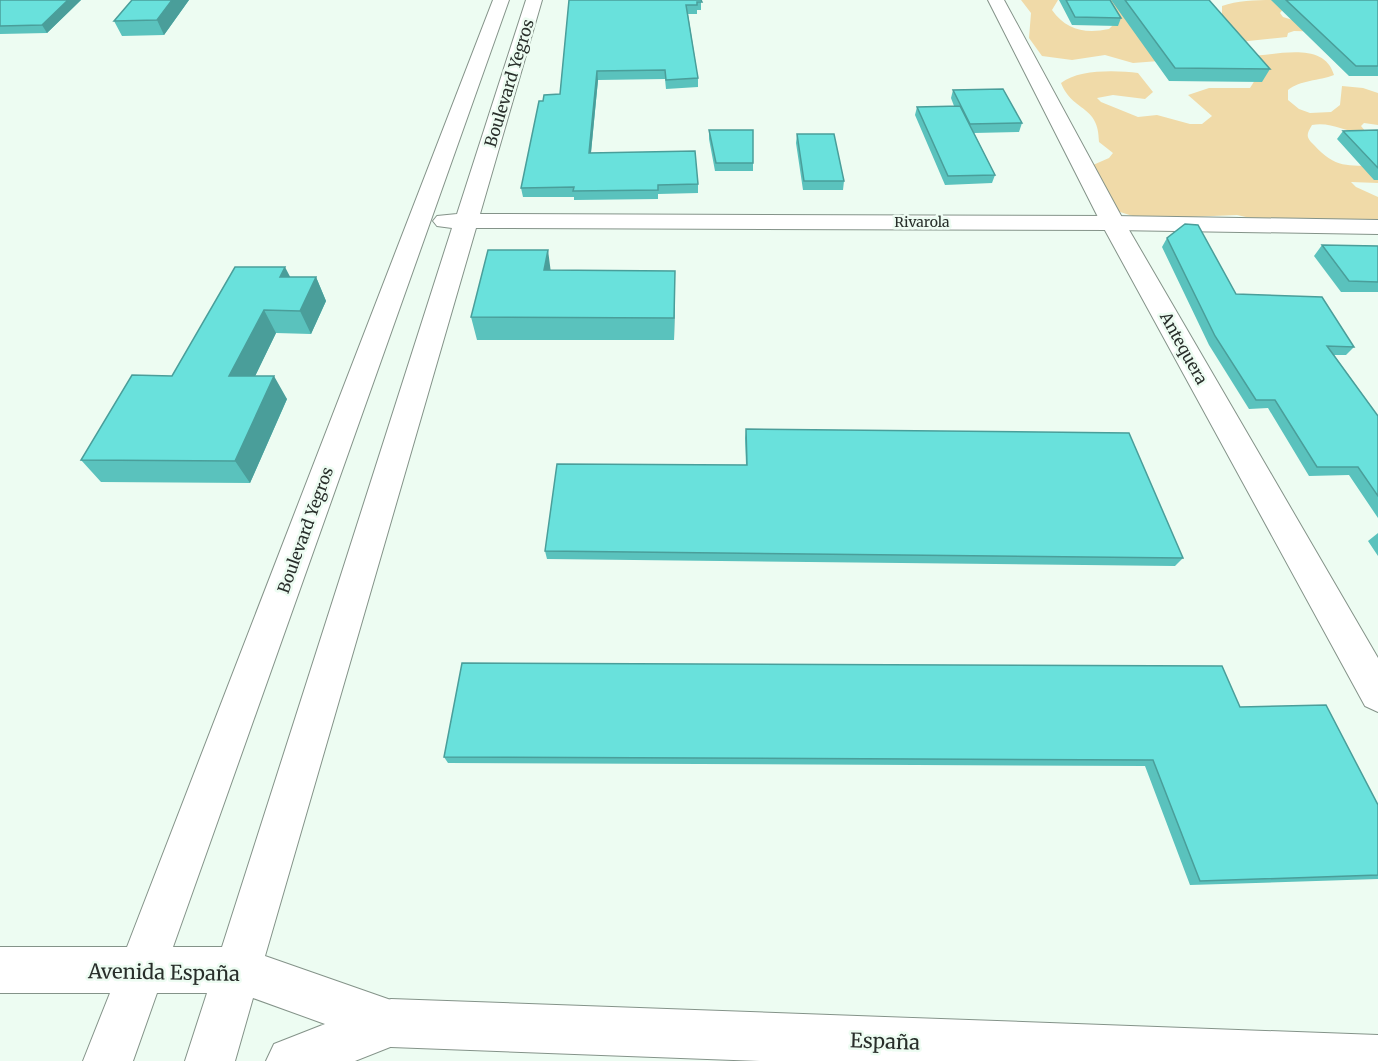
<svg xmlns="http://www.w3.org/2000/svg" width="1378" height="1061" viewBox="0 0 1378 1061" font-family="Merriweather,serif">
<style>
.green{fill:#f0daa8}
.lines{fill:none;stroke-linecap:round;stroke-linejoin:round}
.minor-casing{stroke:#849389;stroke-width:2}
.tertiary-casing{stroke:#849389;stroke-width:2}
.minor{fill:#fff;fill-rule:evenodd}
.tertiary{fill:#fff;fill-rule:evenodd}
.wall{fill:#5ac2bd}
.shaded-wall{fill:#4a9e9a}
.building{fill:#69e1dc;stroke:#4a9e9a;stroke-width:1.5}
.labels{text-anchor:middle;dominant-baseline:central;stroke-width:5;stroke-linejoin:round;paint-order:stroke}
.far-street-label{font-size:14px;fill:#282e2a;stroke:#edfcf2}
.street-label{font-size:16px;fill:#282e2a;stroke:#edfcf2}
.near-street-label{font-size:20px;fill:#282e2a;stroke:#edfcf2}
</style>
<rect width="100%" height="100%" fill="#edfcf2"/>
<!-- green -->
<path class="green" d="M 1021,0 L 1058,0 L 1052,10 C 1066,30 1085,34 1109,29 L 1115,23 L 1117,11 L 1108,0 L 1160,0 L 1219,18 L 1222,14 L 1222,6 C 1239,0 1259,0 1278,0 L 1285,7 L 1280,13 L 1283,17 L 1332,32 L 1294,31 L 1288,33 L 1287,37 L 1239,42 L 1249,56 C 1275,56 1324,40 1334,75 C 1319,81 1300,80 1288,90 L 1288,100 L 1299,109 L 1310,113 L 1331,112 L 1340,105 L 1342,86 L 1363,88 L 1378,93 L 1378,125 L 1364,123 L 1361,126 L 1366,132 C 1347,134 1332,121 1312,125 C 1306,135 1306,137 1314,145 C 1336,169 1347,165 1378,166 L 1378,183 L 1351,182 L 1356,187 L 1378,197 L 1378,227 L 1264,221 L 1237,215 L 1142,219 L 1117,211 L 1093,165 L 1109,158 L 1113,153 L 1099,142 C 1099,104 1073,113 1061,83 C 1078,69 1117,70 1138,73 L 1153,92 L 1145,99 L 1113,95 L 1097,98 L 1101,102 L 1138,117 L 1157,115 L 1190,124 L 1202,124 L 1212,116 L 1188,95 L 1209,88 L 1250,88 L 1255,80 L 1159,61 L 1133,63 L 1105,55 L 1072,60 L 1042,56 L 1029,38 L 1031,13 Z"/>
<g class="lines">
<!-- minor casing -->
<g class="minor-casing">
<path id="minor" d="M 988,0 L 1004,0 L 1125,223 L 1378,658 L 1378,712 L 1365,706 L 1101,223 Z
M 391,999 L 1378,1035 L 1378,1061 L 760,1061 L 391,1047 L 374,1040 L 367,1023 L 374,1006 Z"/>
</g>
<!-- tertiary casing -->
<g class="tertiary-casing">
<path id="tertiary" d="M 493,0 L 509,0 L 173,947 L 222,947 L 452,228 L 437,226 L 433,221 L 437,216 L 457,214 L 526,0 L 542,0 L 480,214 L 1113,216 L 1378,220 L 1378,234 L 1113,230 L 476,228 L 265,956 L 408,1006 L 415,1023 L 408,1040 L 355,1061 L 266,1061 L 274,1044 L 325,1024 L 253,998 L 235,1061 L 185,1061 L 207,993 L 157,993 L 133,1061 L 83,1061 L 110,993 L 0,993 L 0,947 L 127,947 Z"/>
</g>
<!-- minor -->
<use href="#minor" class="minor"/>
<!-- tertiary -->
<use href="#tertiary" class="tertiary"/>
</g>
<!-- wall -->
<path class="wall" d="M 0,0 L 81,0 L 47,33 L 0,34 Z
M 132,0 L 189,0 L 164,35 L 122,36 L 114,21 Z
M 569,0 L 701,0 L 701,10 L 697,10 L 697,14 L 688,14 L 698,78 L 698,87 L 666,89 L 665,79 L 598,80 L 591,153 L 698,184 L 698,193 L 658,194 L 658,199 L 574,200 L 574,197 L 523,197 L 521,188 L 543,101 L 560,94 Z
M 1059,0 L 1110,0 L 1121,18 L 1118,26 L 1072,25 Z
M 1111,0 L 1209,0 L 1270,69 L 1262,82 L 1169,81 Z
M 1271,0 L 1378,0 L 1378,76 L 1349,76 Z
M 953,90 L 1022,123 L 1019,132 L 974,133 L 995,175 L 992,183 L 945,185 L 915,115 L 917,107 L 954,106 L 951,98 Z
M 709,130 L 753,163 L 753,171 L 715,171 L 709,139 Z
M 1378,130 L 1378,180 L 1374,180 L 1337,139 L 1343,131 Z
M 797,134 L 844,181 L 843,190 L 803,190 L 796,143 Z
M 1167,238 L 1236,294 L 1354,347 L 1346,355 L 1334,355 L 1378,416 L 1378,518 L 1349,475 L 1309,476 L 1268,408 L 1249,409 L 1209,345 L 1162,247 Z
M 1322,245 L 1378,246 L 1378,292 L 1341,292 L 1314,256 Z
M 551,270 L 675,293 L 674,340 L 477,340 L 471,317 Z
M 290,277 L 316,277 L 326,301 L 311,334 L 276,333 L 255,376 L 287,399 L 250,483 L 101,482 L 81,460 L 172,376 Z
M 746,429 L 1183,558 L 1175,566 L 547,559 L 545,551 L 746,465 L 745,438 Z
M 1378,533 L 1378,556 L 1368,541 Z
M 1240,707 L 1378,805 L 1378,879 L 1190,885 L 1145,766 L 448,763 L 444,757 Z"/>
<!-- shaded-wall -->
<path class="shaded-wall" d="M 68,0 L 81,0 L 47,33 L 42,25 Z
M 172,0 L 189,0 L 164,35 L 157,20 Z
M 597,71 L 598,80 L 590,162 L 589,153 Z
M 548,250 L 551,273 L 544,270 Z
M 285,267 L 297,290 L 280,277 Z
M 675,271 L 675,293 L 674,340 L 674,318 Z
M 316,277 L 326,301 L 311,334 L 300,311 Z
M 264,310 L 276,333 L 244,399 L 229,376 Z
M 274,376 L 287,399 L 250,483 L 235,461 Z"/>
<!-- building -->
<path class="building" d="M 0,0 L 68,0 L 42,25 L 0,26 Z
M 132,0 L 172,0 L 157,20 L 114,21 Z
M 569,0 L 701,0 L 702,2 L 697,2 L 697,5 L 686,5 L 698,78 L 666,80 L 665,70 L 597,71 L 589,153 L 695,151 L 698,184 L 658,185 L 658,190 L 573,191 L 574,187 L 521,188 L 539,101 L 543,101 L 544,95 L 560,94 Z
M 1066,0 L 1110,0 L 1121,18 L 1075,17 Z
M 1125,0 L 1209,0 L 1270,69 L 1175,68 Z
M 1286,0 L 1378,0 L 1378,66 L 1356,66 Z
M 1003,89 L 1022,123 L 970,124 L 953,90 Z
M 960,106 L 995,175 L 948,176 L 917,107 Z
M 709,130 L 753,130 L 753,163 L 716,163 Z
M 1378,130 L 1378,168 L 1343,131 Z
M 797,134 L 834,134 L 844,181 L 804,181 Z
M 1185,224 L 1198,225 L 1236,294 L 1322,297 L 1354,347 L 1327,346 L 1378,416 L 1378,496 L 1358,467 L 1317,467 L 1275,400 L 1256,400 L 1215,336 L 1167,238 Z
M 1322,245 L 1378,246 L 1378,282 L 1349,281 Z
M 488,250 L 548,250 L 544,270 L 675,271 L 674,318 L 471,317 Z
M 235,267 L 285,267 L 280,277 L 316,277 L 300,311 L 264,310 L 229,376 L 274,376 L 235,461 L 81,460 L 132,375 L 172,376 Z
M 746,429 L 1129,433 L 1183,558 L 545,551 L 557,464 L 747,465 Z
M 462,663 L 1222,666 L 1240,707 L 1326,705 L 1378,805 L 1378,875 L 1200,881 L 1153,760 L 444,757 Z"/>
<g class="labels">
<!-- far-street labels -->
<g class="far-street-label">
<text x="922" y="222">Rivarola</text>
</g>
<!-- street labels -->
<g class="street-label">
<text transform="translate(509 83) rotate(-73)">Boulevard Yegros</text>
<text transform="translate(1184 348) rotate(61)">Antequera</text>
<text transform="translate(305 530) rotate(-70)">Boulevard Yegros</text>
</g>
<!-- near-street labels -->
<g class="near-street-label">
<text transform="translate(164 972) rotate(1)">Avenida España</text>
<text transform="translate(885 1041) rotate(2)">España</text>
</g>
</g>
</svg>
